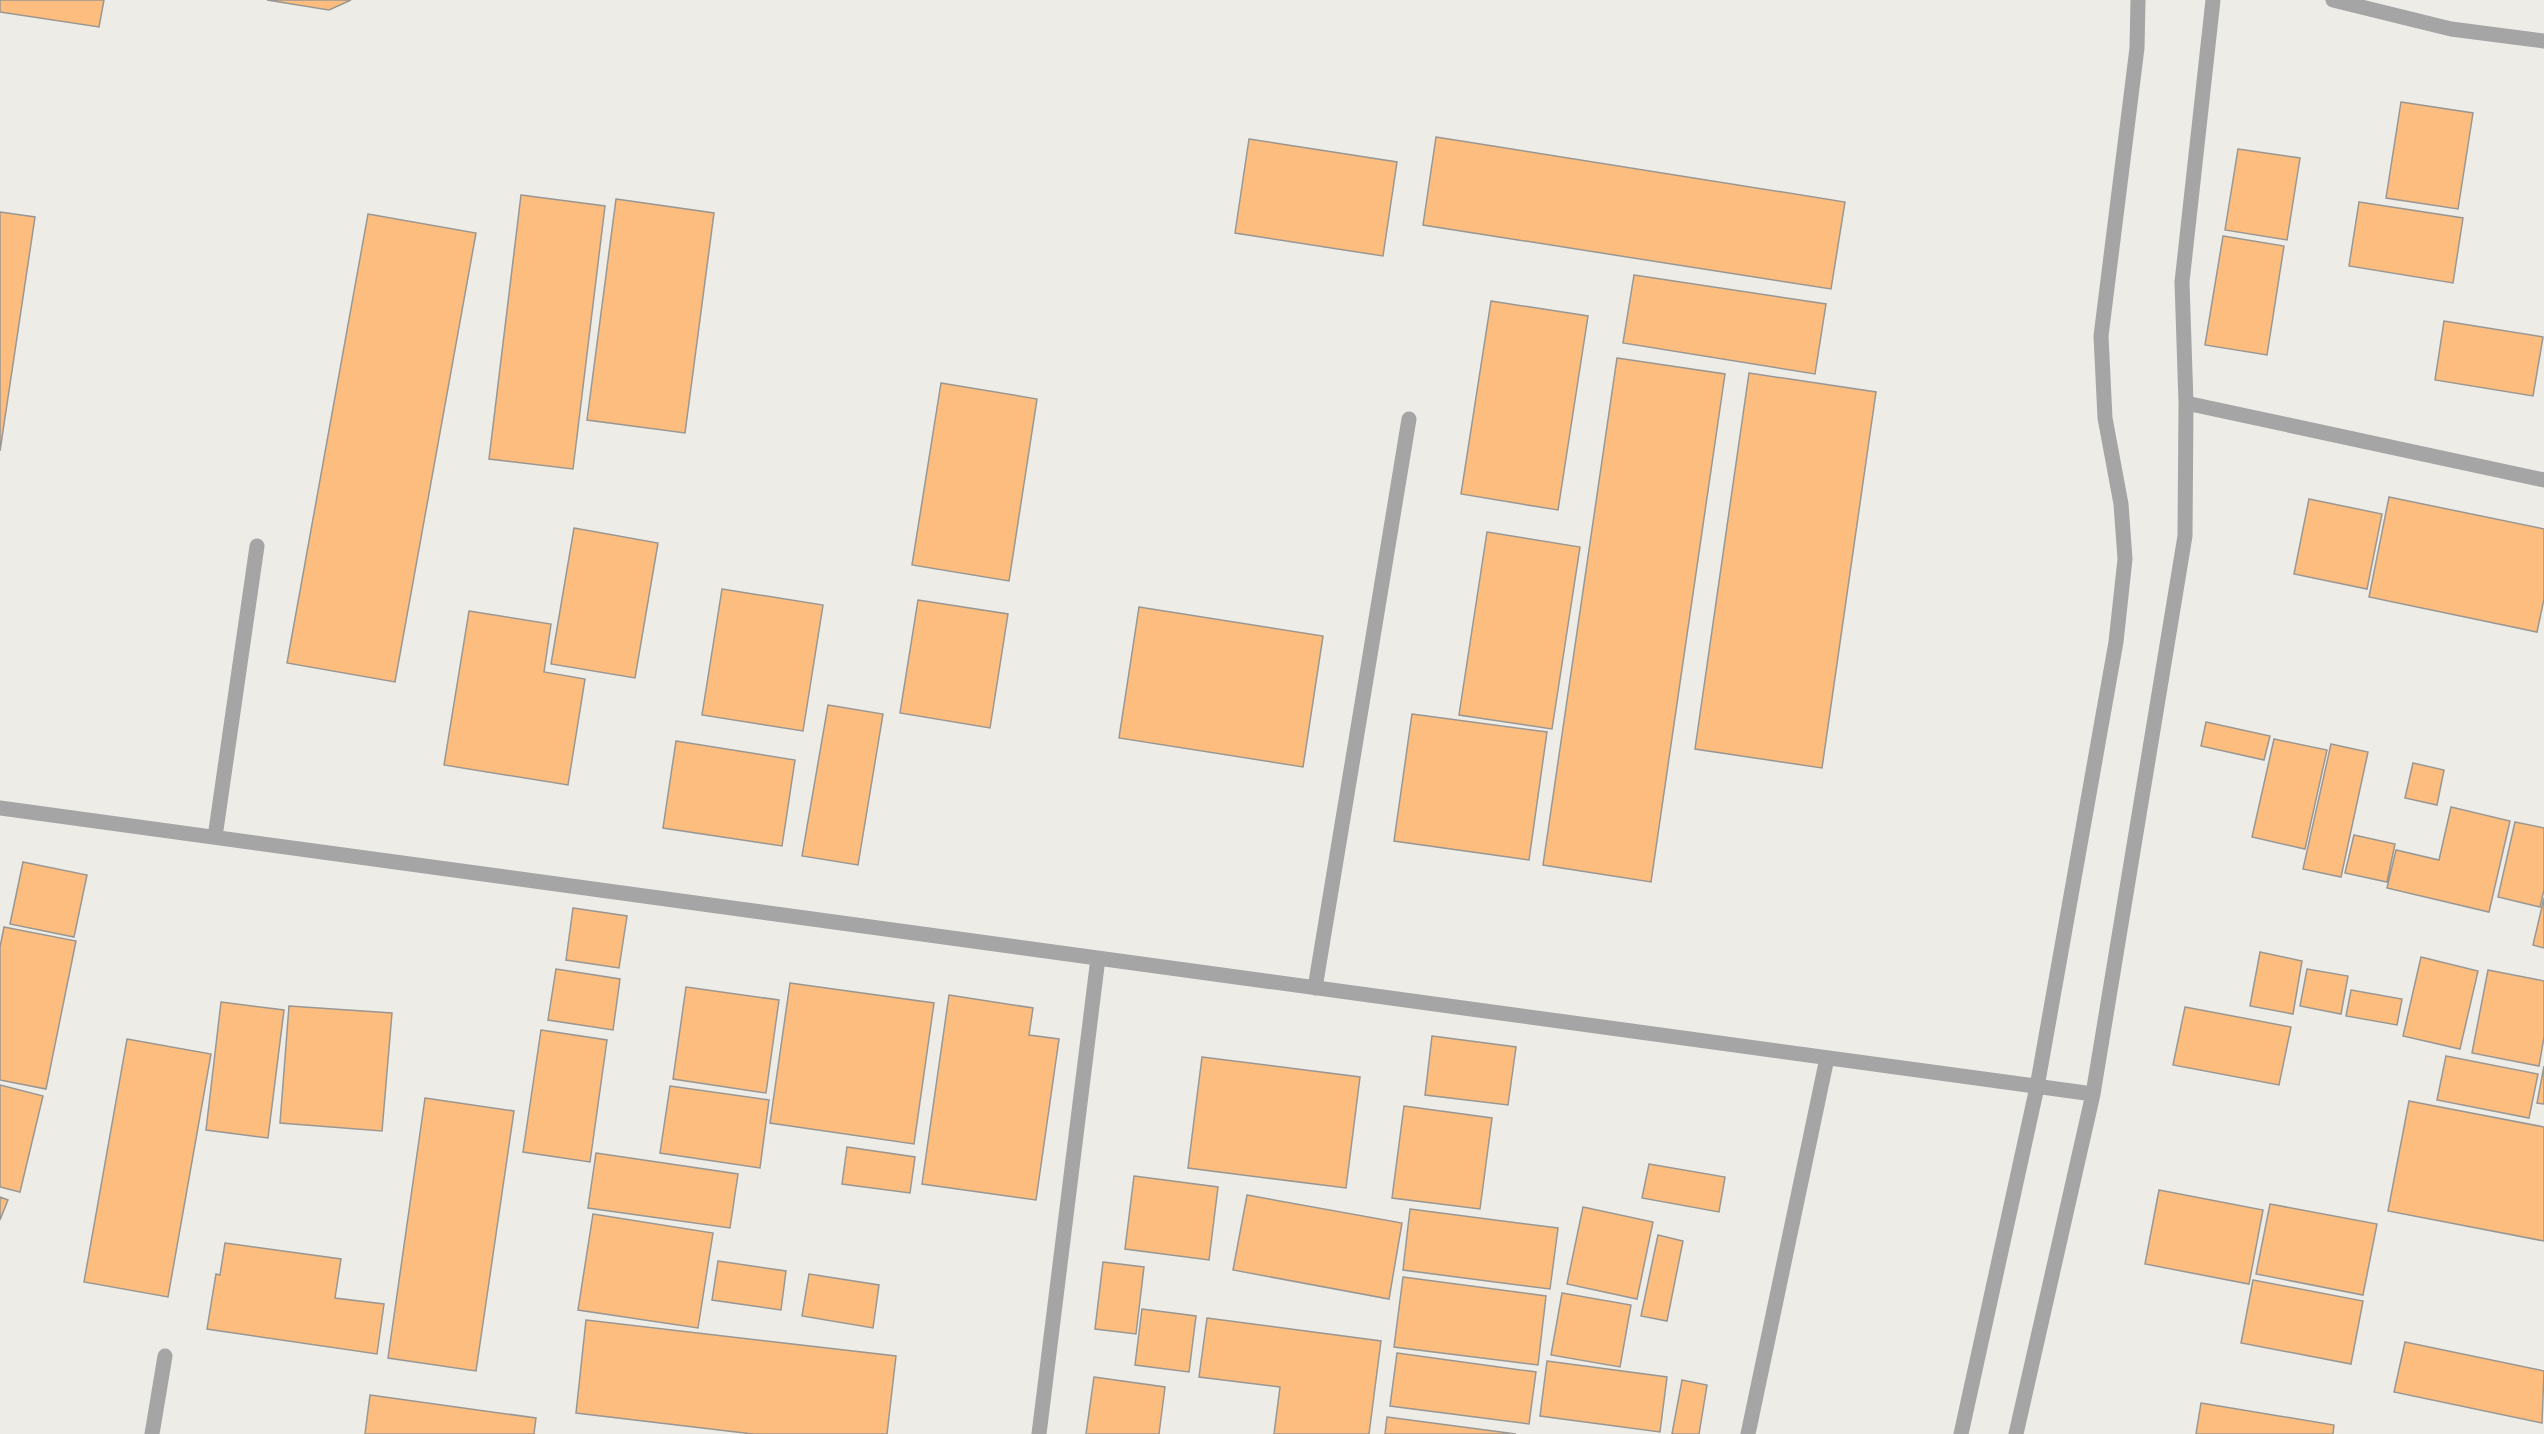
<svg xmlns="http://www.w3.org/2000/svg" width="2544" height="1434" viewBox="0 0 2544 1434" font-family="Figtree,sans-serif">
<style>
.building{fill:#fdbd7e;stroke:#9a9793;stroke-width:1.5}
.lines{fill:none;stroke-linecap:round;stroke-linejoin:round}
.minor{stroke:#a6a5a6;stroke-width:15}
</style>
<rect width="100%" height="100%" fill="#edece7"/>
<!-- building -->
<path class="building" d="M 0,0 L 104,0 L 99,27 L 0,12 Z
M 267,0 L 351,0 L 329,10 Z
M 2401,102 L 2473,113 L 2458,209 L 2386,198 Z
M 1436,137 L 1845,202 L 1831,289 L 1423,225 Z
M 1249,139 L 1397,162 L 1383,256 L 1235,233 Z
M 2238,149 L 2300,158 L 2287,240 L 2225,230 Z
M 521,195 L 605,206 L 573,469 L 489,459 Z
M 616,199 L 714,213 L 685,433 L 587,420 Z
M 2359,202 L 2463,218 L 2453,283 L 2349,266 Z
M 0,212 L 35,217 L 0,451 Z
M 368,214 L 476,233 L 395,682 L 287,663 Z
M 2223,236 L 2284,246 L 2267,355 L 2205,345 Z
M 1634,275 L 1826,304 L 1815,374 L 1623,343 Z
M 1491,301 L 1588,316 L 1558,510 L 1461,494 Z
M 2444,321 L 2543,337 L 2533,396 L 2435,380 Z
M 1617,358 L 1725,374 L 1651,882 L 1543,865 Z
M 1749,373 L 1876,392 L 1822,768 L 1695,749 Z
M 941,383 L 1037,399 L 1009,581 L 912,565 Z
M 2389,497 L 2544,529 L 2544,599 L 2537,632 L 2369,597 Z
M 2309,499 L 2382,514 L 2367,589 L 2294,574 Z
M 574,528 L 658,543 L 635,678 L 551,664 Z
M 1487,532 L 1580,547 L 1552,729 L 1459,715 Z
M 722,589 L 823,605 L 803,731 L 702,715 Z
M 918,600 L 1008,614 L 990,728 L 900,713 Z
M 1139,607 L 1323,636 L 1303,767 L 1119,738 Z
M 469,611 L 551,624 L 544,672 L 585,679 L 568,785 L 444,765 Z
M 828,705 L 883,714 L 858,865 L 802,856 Z
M 1412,714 L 1547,732 L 1529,860 L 1394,841 Z
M 2206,722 L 2270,736 L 2264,760 L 2201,746 Z
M 2274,739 L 2327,750 L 2305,849 L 2252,837 Z
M 676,741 L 795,760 L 782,846 L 663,828 Z
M 2331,744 L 2368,752 L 2341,877 L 2303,869 Z
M 2413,763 L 2444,770 L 2437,805 L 2405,798 Z
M 2451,807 L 2510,821 L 2489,912 L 2387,888 L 2396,850 L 2439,860 Z
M 2515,822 L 2544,828 L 2544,890 L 2540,907 L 2498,897 Z
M 2354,835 L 2395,844 L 2387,882 L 2345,873 Z
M 23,862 L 87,875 L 74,937 L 10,924 Z
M 2544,898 L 2544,948 L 2533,945 Z
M 573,908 L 627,916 L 619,968 L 566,960 Z
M 4,927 L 76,941 L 46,1089 L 0,1080 L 0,947 Z
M 2260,952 L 2302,961 L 2293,1014 L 2250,1006 Z
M 2421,957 L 2478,971 L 2460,1049 L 2403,1036 Z
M 556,969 L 620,979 L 613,1030 L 548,1020 Z
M 2307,969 L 2348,976 L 2341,1014 L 2300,1006 Z
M 2488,970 L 2544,981 L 2544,1037 L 2539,1066 L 2472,1053 Z
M 790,983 L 934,1003 L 914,1144 L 770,1123 Z
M 686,987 L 779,1000 L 766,1093 L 673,1079 Z
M 2351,990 L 2402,999 L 2397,1025 L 2346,1016 Z
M 949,995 L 1033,1008 L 1029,1035 L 1059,1039 L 1036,1200 L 922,1184 Z
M 221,1002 L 284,1010 L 268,1138 L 206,1130 Z
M 289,1006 L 392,1013 L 382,1131 L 280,1123 Z
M 2185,1007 L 2291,1027 L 2279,1085 L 2173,1065 Z
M 541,1030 L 607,1040 L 590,1162 L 523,1152 Z
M 1432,1036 L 1516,1047 L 1508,1105 L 1425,1095 Z
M 127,1039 L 211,1054 L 168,1297 L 84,1282 Z
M 2446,1056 L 2538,1074 L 2529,1118 L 2437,1100 Z
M 1202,1057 L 1360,1077 L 1346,1188 L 1188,1168 Z
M 2544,1066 L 2544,1104 L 2537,1103 Z
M 0,1085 L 43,1096 L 20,1192 L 0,1187 Z
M 670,1086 L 769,1100 L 760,1168 L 660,1153 Z
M 425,1098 L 514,1111 L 476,1371 L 388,1358 Z
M 2409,1101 L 2544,1127 L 2544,1241 L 2388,1211 Z
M 1404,1106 L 1492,1118 L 1480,1209 L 1392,1198 Z
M 847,1147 L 915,1157 L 910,1193 L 842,1184 Z
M 596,1153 L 738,1174 L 730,1228 L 588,1208 Z
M 1649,1164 L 1725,1177 L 1719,1212 L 1642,1198 Z
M 1134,1176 L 1218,1187 L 1209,1260 L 1125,1249 Z
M 2159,1190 L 2263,1210 L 2249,1284 L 2145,1264 Z
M 1247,1195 L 1402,1223 L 1389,1299 L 1233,1270 Z
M 0,1197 L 8,1200 L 0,1220 Z
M 2270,1204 L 2377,1224 L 2363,1295 L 2256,1274 Z
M 1583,1207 L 1653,1222 L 1637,1299 L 1567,1284 Z
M 1410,1209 L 1558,1228 L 1550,1289 L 1403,1270 Z
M 593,1214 L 713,1233 L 698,1328 L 578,1310 Z
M 1658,1235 L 1683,1241 L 1667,1321 L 1641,1316 Z
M 225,1243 L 341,1259 L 335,1298 L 384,1304 L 377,1354 L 207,1329 L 216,1274 L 220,1275 Z
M 718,1261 L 786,1271 L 781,1310 L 712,1300 Z
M 1103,1262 L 1144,1267 L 1136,1334 L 1095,1329 Z
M 809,1274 L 879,1285 L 873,1328 L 802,1316 Z
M 1403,1277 L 1546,1296 L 1538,1365 L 1394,1347 Z
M 2253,1280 L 2363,1301 L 2351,1364 L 2241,1343 Z
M 1562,1293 L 1631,1305 L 1620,1367 L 1551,1355 Z
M 1142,1309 L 1196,1316 L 1189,1372 L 1135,1365 Z
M 1207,1318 L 1381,1341 L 1369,1434 L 1274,1434 L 1280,1387 L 1199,1377 Z
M 586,1320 L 896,1356 L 887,1434 L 753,1434 L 576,1413 Z
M 2405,1342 L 2544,1371 L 2542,1423 L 2394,1392 Z
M 1397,1353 L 1536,1372 L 1529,1424 L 1390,1406 Z
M 1547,1361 L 1667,1377 L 1660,1432 L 1540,1416 Z
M 1094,1377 L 1165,1387 L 1159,1434 L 1086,1434 Z
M 1682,1380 L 1707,1385 L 1699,1434 L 1672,1434 Z
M 370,1395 L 536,1418 L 534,1434 L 365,1434 Z
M 2201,1403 L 2334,1425 L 2333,1434 L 2196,1434 Z
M 1387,1417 L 1516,1434 L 1385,1434 Z"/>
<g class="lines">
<!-- minor -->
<path class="minor" d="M 2333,0 L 2451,29 L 2544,41
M 2186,403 L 2544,480
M 0,808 L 2093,1094
M 215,837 L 257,546
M 1315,988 L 1409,419
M 152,1434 L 165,1356
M 1039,1434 L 1098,958
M 1748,1434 L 1827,1058
M 1961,1434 L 2037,1087 L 2116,642 L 2125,559 L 2121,504 L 2105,418 L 2101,336 L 2137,48 L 2138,0
M 2016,1434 L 2093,1094 L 2185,536 L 2186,403 L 2182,282 L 2213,0"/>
</g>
</svg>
